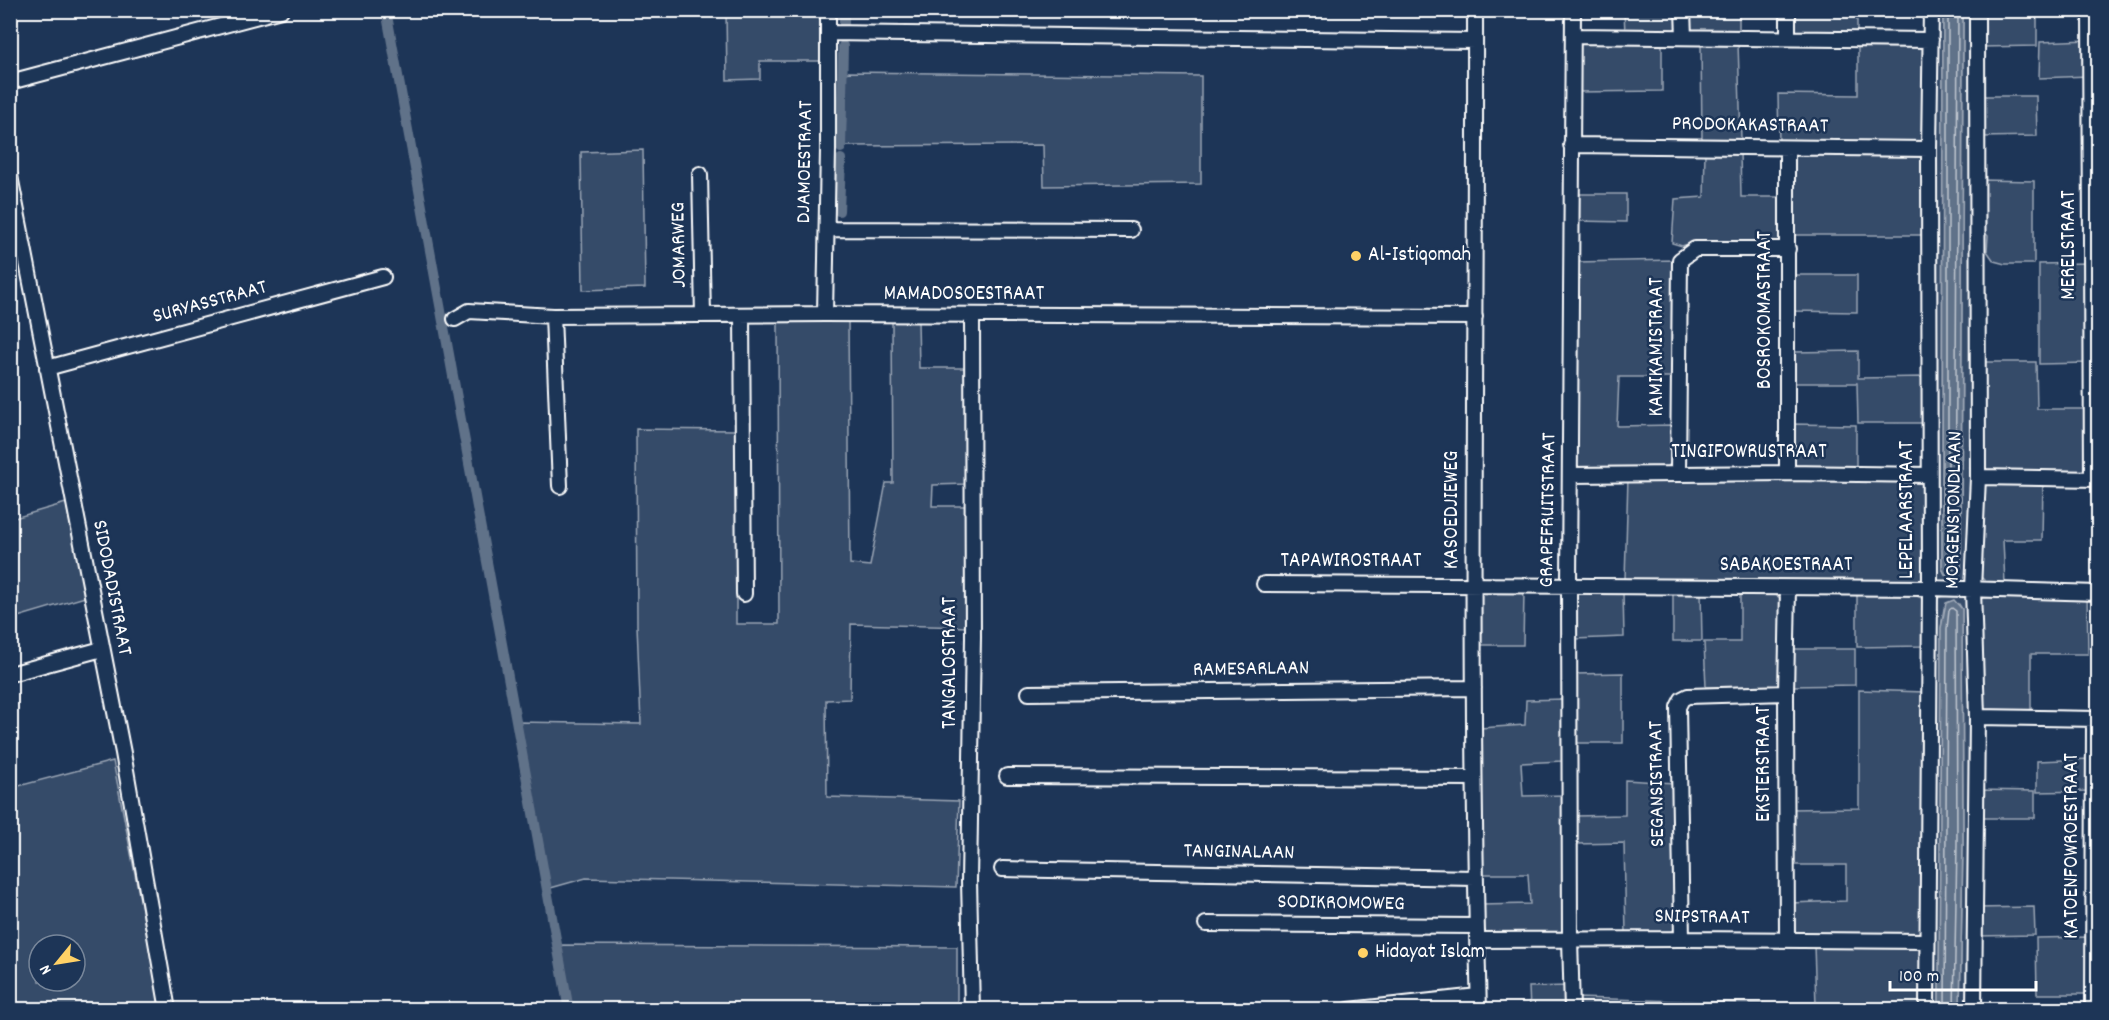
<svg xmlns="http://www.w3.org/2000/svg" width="2109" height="1020" viewBox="0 0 2109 1020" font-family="Dekko,sans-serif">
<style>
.green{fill:#364b69;stroke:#9aa5b4;stroke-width:1.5;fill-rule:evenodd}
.water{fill:#617289;stroke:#a0aab8;stroke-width:1.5}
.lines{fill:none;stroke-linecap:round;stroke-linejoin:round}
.shore{stroke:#c0c7d0;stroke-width:1.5}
.canal{stroke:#617289;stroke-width:10}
.minor-casing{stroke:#fff;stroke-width:18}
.minor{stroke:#1d3557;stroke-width:14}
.poi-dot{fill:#ffd166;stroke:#1d3557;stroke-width:2}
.labels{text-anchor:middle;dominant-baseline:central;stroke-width:5;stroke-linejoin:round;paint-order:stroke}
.street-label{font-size:21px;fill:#fff;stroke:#1d3557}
.poi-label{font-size:21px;fill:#fff;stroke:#1d3557;text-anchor:start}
</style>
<rect width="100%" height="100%" fill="#1d3557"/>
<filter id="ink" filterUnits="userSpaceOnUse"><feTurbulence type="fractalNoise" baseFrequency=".0167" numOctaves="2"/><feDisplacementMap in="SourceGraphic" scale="12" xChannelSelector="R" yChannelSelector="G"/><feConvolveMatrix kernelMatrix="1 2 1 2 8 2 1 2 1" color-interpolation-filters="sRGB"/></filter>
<g filter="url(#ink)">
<!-- green -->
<path class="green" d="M 726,11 L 824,11 L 824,61 L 760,61 L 760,79 L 727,80 Z
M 1624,11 L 1679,11 L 1677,27 L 1670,33 L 1625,33 Z
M 1686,11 L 1739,11 L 1739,33 L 1692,33 L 1686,27 Z
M 1793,11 L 1857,11 L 1857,34 L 1801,34 L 1794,29 Z
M 1934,11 L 1943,11 L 1942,568 L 1945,574 L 1959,574 L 1961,568 L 1963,11 L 1973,11 L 1973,529 L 1967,583 L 1940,582 L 1935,578 Z
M 1980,11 L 2037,11 L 2037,46 L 1980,47 Z
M 2088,40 L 2088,76 L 2039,78 L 2040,42 Z
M 1662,41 L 1662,91 L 1577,92 L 1579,43 Z
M 1738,43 L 1741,139 L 1702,139 L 1701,44 Z
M 1858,43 L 1923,46 L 1926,53 L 1923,143 L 1779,143 L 1778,94 L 1858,95 Z
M 846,72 L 1201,76 L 1201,184 L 1044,186 L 1043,145 L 845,146 Z
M 1981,96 L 2036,96 L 2037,136 L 1981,137 Z
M 643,150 L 645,288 L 583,290 L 581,152 Z
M 1705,151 L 1740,151 L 1741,197 L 1783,197 L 1781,242 L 1774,246 L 1691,243 L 1682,246 L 1672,243 L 1675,199 L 1704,197 Z
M 1797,152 L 1918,153 L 1924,157 L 1925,235 L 1791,235 L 1793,155 Z
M 1980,180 L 2034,181 L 2034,264 L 2005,264 L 1994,261 L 1987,251 L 1988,236 L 1980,227 Z
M 1577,194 L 1626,194 L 1626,222 L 1577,221 Z
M 1675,260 L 1674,377 L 1619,377 L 1617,426 L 1673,425 C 1674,441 1679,462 1663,470 L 1580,469 L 1575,463 L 1576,262 Z
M 2088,263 L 2088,363 L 2039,364 L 2039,264 Z
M 1791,275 L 1857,275 L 1857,312 L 1791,311 Z
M 778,318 L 848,319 L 850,564 L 870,566 L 886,483 L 893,483 L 892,320 L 918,321 L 919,368 L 968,368 L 967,484 L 933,485 L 932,506 L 966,506 L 968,627 L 851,624 L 850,699 L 826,700 L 827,797 L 959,801 L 956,887 L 586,878 L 547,889 L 518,722 L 641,724 L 637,625 L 636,429 L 736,430 L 736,624 L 779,624 Z
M 1858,351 L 1858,378 L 1924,377 L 1924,423 L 1858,423 L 1857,383 L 1793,383 L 1793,352 Z
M 1981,362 L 2036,362 L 2037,409 L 2087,409 L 2085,469 L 2078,473 L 1986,472 L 1980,467 Z
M 1790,424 L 1856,425 L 1856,470 L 1792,466 Z
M 1628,478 L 1922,481 L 1925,489 L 1926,575 L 1920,582 L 1625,580 Z
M 2043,480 L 2042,540 L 2003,540 L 2005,584 L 1988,584 L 1980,576 L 1981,487 L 1986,481 Z
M 2092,485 L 2098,485 L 2098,586 L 2094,586 Z
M 66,503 L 85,597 L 11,619 L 11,519 Z
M 1486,590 L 1524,591 L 1523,645 L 1481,645 L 1479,597 Z
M 1582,592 L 1623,592 L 1624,637 L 1575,639 L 1575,600 L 1577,595 Z
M 1701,592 L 1702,641 L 1673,641 L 1673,593 Z
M 1740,593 C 1754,593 1774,589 1783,601 L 1780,684 L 1772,688 L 1706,687 L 1704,642 L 1740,642 Z
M 1857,593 L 1912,594 L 1924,599 L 1923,646 L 1857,647 Z
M 1945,594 C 1961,594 1966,593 1970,610 L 1969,1009 L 1960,1009 L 1963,843 L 1962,609 L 1959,604 L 1944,608 L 1941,628 L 1939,1009 L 1930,1010 L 1935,600 Z
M 1984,595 L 2087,596 L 2088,654 L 2031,654 L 2031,714 L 1983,713 L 1978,602 Z
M 1792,649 L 1855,649 L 1855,685 L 1792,686 Z
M 1623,673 L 1623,743 L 1577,743 L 1575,674 Z
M 1859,690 L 1925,692 L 1922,934 L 1917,937 L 1797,934 L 1790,931 L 1790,903 L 1846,901 L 1846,865 L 1790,865 L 1789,809 L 1859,808 Z
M 1564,699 L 1562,761 L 1521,763 L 1523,796 L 1565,795 L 1565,928 L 1559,935 L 1486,933 L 1481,929 L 1480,905 L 1530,904 L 1528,874 L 1480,874 L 1480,728 L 1525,725 L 1526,700 Z
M 2091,759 L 2091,791 L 2037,792 L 2037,761 Z
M 113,761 L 160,1002 L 127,1010 L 11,1010 L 11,788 ZM 39,945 L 75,945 L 75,981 L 39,981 Z
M 1625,780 L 1674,783 L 1675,926 L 1672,933 L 1626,934 L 1624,843 L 1575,844 L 1575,816 L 1625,815 Z
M 1977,790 L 2035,791 L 2035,818 L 1978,818 Z
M 2034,907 L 2035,935 L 1977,936 L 1977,908 Z
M 2089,937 L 2088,994 L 2037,994 L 2036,938 Z
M 557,945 L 957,947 L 957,1009 L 569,1009 Z
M 1814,945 L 1912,946 L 1919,948 L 1923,954 L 1924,1009 L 1578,1010 L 1578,998 L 1816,1005 Z
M 1568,986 L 1568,1009 L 1530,1009 L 1529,987 Z"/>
<!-- water -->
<path class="water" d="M 1963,10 L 1961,568 L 1959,574 L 1955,576 L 1945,574 L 1942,568 L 1943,11 Z
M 1954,600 L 1962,609 L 1963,843 L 1960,1009 L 1939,1010 L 1941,628 L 1946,603 Z"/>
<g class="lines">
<!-- shore -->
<path class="shore" d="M 1948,10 L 1948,566 L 1952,570 L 1955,566 L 1958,10
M 1945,1010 L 1947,629 L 1949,610 L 1952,608 L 1956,611 L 1957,843 L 1954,1010"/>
<!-- canal -->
<path class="canal" d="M 386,10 L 569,1010
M 844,24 L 844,10
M 841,148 L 843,46
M 839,211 L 841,159"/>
<!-- minor casing -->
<g class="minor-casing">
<path id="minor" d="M 1475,10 C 1476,343 1469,677 1479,1010
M 1683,10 L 1684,37
M 1788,10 L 1788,37
M 2090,10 L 2092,478
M 828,33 L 1475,41
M 1573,36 L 1931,40
M 10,82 L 281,10
M 1571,145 L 1929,149
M 1787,148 L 1787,473
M 700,174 L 703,315
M 10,176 L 123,753 L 168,1010
M 827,229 L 1131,230
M 825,314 L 828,150 L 828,10
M 742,315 L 744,594
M 553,316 L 560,486
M 455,319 L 469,311 L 553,316 L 825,314 L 1475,317
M 47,368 L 383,277
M 1678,474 L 1680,260 L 1695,249 L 1788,249
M 1570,475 L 1787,473 L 1929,475
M 1978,477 L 2098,479
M 1264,584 L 1930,588 L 2098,593
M 10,674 L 102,649
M 1029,693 L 1474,688
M 1977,717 L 2098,719
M 1007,776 L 1474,778
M 1002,869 L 1475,878
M 1206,924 L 1476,926
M 1682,939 L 1678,707 L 1682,699 L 1688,696 L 1786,693
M 1477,940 L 1682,939 L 1927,941
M 1787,940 L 1786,693 L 1788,588
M 972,1010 L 969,881 L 973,637 L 972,316
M 1349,1010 L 1478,996
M 1572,1010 L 1570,939 L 1569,585 L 1573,10
M 1927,1010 L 1930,588 L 1929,149 L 1931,10
M 1974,1010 L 1977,717 L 1973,589 L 1978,477 L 1977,10
M 2093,1010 L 2094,719"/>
</g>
<!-- minor -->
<use href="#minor" class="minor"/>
</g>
</g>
<!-- markers -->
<g class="poi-dot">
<circle cx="1356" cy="256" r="6"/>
<circle cx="1363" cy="953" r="6"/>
</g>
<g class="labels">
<!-- street labels -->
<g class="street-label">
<text transform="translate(1750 126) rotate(1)">PRODOKAKASTRAAT</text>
<text transform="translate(806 162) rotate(-89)">DJAMOESTRAAT</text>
<text transform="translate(680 245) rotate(-91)">JOMARWEG</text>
<text transform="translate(2070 245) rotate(-90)">MERELSTRAAT</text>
<text x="964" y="295">MAMADOSOESTRAAT</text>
<text transform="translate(210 303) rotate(-15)">SURYASSTRAAT</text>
<text transform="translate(1766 310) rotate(-90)">BOSROKOMASTRAAT</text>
<text transform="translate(1658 347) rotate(-90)">KAMIKAMISTRAAT</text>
<text x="1749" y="453">TINGIFOWRUSTRAAT</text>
<text transform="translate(1453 510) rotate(-90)">KASOEDJIEWEG</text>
<text transform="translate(1549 510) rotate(-89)">GRAPEFRUITSTRAAT</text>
<text transform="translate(1908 510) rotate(-90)">LEPELAARSTRAAT</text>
<text transform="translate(1955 510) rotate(-89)">MORGENSTONDLAAN</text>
<text x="1351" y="562">TAPAWIROSTRAAT</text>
<text x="1786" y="566">SABAKOESTRAAT</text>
<text transform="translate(111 588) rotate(79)">SIDODADISTRAAT</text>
<text transform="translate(951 663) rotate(-90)">TANGALOSTRAAT</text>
<text transform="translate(1251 670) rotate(-1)">RAMESARLAAN</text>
<text transform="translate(1765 764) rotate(-90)">EKSTERSTRAAT</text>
<text transform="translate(1658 784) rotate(-91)">SEGANSISTRAAT</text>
<text transform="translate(2073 846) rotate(-90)">KATOENFOWROESTRAAT</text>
<text transform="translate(1239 853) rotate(1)">TANGINALAAN</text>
<text transform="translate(1341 904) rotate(1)">SODIKROMOWEG</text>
<text transform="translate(1702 918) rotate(1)">SNIPSTRAAT</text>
</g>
<!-- poi labels -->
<g class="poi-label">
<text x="1368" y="256">Al-Istiqomah</text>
<text x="1375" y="953">Hidayat Islam</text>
</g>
</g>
<!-- margin -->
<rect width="2109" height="1020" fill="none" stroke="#1d3557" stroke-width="36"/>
<rect x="18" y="18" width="2073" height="984" fill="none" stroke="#fff" stroke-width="2" filter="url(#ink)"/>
<!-- north arrow -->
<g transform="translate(57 963) rotate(240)"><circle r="28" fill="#1d3557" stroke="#77869a" stroke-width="1.5"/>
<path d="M0-4.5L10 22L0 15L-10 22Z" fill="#ffd166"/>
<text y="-9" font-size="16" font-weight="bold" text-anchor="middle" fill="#ffffff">N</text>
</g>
<!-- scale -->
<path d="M1890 981v9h146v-9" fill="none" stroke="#ffffff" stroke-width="3"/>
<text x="1899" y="981" font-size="18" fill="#ffffff" stroke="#1d3557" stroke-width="4.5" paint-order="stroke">100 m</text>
</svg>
